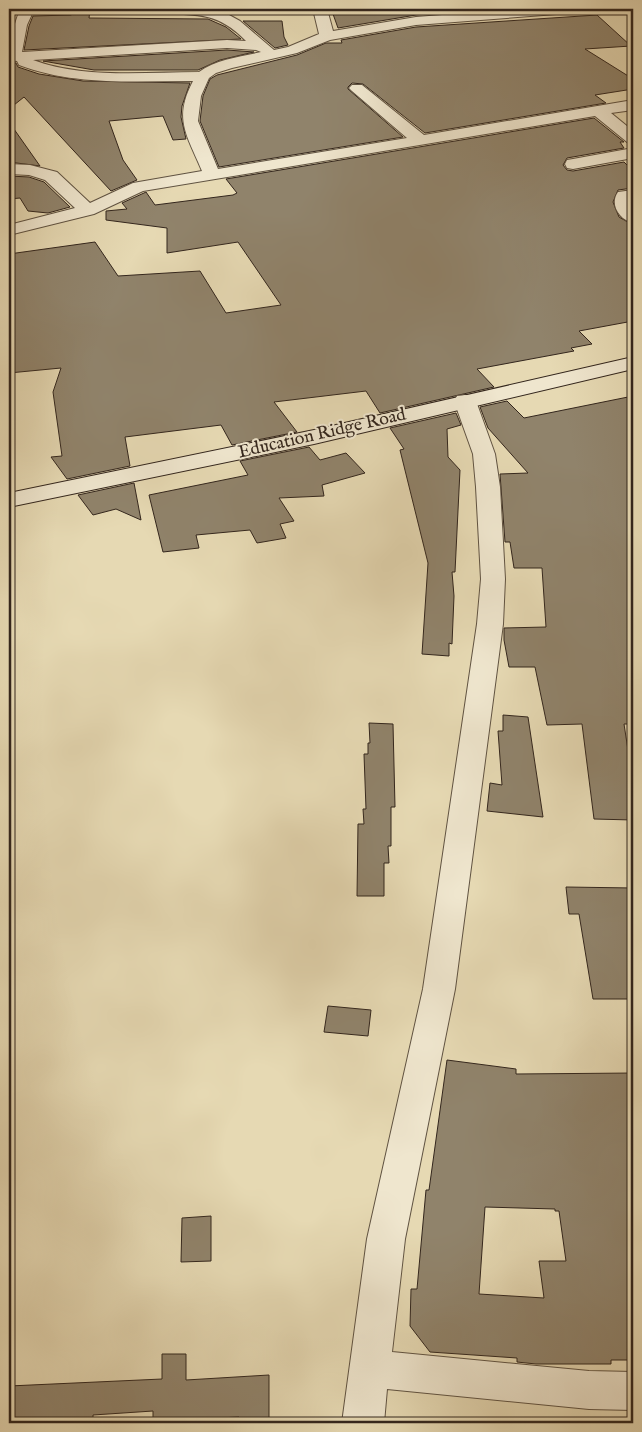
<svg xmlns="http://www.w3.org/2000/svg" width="642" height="1432" viewBox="0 0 642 1432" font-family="'IM FELL English',serif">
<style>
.building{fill:#90836b;stroke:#33261d;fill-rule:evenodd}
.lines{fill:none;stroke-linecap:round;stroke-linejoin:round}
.minor-casing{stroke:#605342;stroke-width:2}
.secondary-casing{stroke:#33261d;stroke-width:2}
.minor{fill:#efe6ce;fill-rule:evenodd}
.secondary{fill:#efe6ce;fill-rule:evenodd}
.labels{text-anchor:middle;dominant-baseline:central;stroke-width:4;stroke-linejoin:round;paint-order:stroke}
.street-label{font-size:18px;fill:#33261d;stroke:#efe6ce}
</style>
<rect width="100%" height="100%" fill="#e6d9b3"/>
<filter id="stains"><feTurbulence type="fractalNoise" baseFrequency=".004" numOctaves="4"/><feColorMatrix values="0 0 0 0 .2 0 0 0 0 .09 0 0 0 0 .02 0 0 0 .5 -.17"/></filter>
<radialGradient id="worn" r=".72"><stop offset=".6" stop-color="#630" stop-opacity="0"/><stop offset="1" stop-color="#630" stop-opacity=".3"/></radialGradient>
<!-- building -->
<path class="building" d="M 403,9 L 498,9 L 416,15 L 338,28 L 333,14 Z
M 79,10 L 90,10 L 89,18 L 208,19 L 226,27 L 241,39 L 24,50 L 29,26 L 33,16 L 71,15 Z
M 597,15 L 631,46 L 585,49 L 633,79 L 633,89 L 595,95 L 606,103 L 425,133 L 363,84 L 352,83 L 348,87 L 348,89 L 403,137 L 219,167 L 200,121 L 203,96 L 210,79 L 217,75 L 297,55 L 326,43 L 342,43 L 341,40 L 416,27 Z
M 243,21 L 282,21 L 284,37 L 288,45 L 275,48 Z
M 227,50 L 254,52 L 220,60 L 198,70 L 94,70 L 43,61 Z
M 9,62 L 16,63 L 18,67 L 39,74 L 83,81 L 190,83 L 182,106 L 181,117 L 186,139 L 173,140 L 163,116 L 109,121 L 123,160 L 137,180 L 111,191 L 24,97 L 9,109 Z
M 594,118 L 624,142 L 620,142 L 624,148 L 567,158 L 563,165 L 567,170 L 573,171 L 624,162 L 633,171 L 633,188 L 618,190 L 613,202 L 619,217 L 633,225 L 633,321 L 579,331 L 592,344 L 571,348 L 574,351 L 477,369 L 494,387 L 380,413 L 366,391 L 274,402 L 297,432 L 232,445 L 221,425 L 125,437 L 130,466 L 67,479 L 51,457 L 62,456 L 53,392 L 61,368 L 9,373 L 9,254 L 95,242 L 118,276 L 200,271 L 226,313 L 281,305 L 238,242 L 167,253 L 167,228 L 106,220 L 106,211 L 127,209 L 122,203 L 144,193 L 146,192 L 155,205 L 233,195 L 237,193 L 226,179 Z
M 9,122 L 40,166 L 9,162 Z
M 9,176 L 29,177 L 44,182 L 70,207 L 48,213 L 28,211 L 20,198 L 9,199 Z
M 633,396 L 633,724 L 624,724 L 633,783 L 633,820 L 594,819 L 582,724 L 547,725 L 535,667 L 509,667 L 504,640 L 504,628 L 546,627 L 542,568 L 514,568 L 510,542 L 505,542 L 500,474 L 528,473 L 488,428 L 480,407 L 507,401 L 524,418 Z
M 456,413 L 461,425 L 447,429 L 448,457 L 460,470 L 455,572 L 452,572 L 454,596 L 452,644 L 449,643 L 449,656 L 422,654 L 428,563 L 400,450 L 404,449 L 390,428 Z
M 309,447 L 320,460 L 346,453 L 365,473 L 322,485 L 324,496 L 279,498 L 294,521 L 280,524 L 286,538 L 257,543 L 250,530 L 196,535 L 199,548 L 163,552 L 149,495 L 248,475 L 240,461 Z
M 134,483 L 141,520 L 116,509 L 93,515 L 78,495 Z
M 503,715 L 528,717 L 543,817 L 487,811 L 490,783 L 502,785 L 498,731 L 503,731 Z
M 369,723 L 393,724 L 395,807 L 391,807 L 391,846 L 388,846 L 389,863 L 384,863 L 384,896 L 357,896 L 358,824 L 364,824 L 363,809 L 366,809 L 364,754 L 368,754 L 368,743 L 370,743 Z
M 566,887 L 633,888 L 633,999 L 593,999 L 579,914 L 569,914 Z
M 328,1006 L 371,1010 L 368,1036 L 324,1032 Z
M 447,1060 L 516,1069 L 516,1074 L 633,1073 L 633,1360 L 611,1360 L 611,1364 L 536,1364 L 517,1362 L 517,1358 L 430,1352 L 410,1326 L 411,1289 L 417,1289 L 426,1190 L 429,1190 ZM 485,1207 L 555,1209 L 555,1211 L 559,1211 L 566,1261 L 539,1261 L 544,1298 L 479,1294 Z
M 211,1216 L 211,1261 L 181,1262 L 182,1218 Z
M 162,1354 L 186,1354 L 186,1380 L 269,1375 L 269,1419 L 239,1420 L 239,1417 L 153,1421 L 153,1411 L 93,1415 L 93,1420 L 59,1422 L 59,1420 L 9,1423 L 9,1386 L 162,1379 Z"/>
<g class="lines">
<!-- minor casing -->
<g class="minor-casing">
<path id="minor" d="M 20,9 L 78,9 L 71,13 L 32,14 L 27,25 L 22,52 L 227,40 L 246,41 C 219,13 198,14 161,13 L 156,12 L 154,9 L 220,10 L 240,21 L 274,50 L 288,47 L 319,34 L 313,9 L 327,9 L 333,31 L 416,17 L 519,9 L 576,9 L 574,12 L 569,13 L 416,25 L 330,40 L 297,53 L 232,68 L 216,73 L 209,78 L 201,96 L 198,121 L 218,169 L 407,138 L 352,91 L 349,88 L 352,85 L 362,85 L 424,135 L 633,100 L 633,110 L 611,113 L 633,131 L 633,144 L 627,142 L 595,116 L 143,191 L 94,214 L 9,235 L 9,225 L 75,208 L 45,180 L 29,175 L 9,174 L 9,164 L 30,165 L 57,172 L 90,203 L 133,183 L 202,171 C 187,135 173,119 193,81 C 135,81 74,86 19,65 L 17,61 L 9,60 C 9,41 14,26 20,9 ZM 227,48 L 256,50 L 261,52 C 240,57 216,59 199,72 C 146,72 84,79 33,60 Z
M 633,148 L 633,158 L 573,169 L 567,168 L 565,164 L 567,160 L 573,159 Z
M 633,190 L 633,223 C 620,220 609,205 618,192 Z
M 465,395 L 473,396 L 476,401 L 495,454 L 500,487 L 505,579 L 503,624 L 455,989 L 405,1239 L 392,1352 L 589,1371 L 633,1372 L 633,1410 L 589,1409 L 387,1389 L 384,1423 L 342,1423 L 367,1239 L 423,989 L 477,624 L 481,579 L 476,487 L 473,454 L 454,401 L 457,396 Z"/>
</g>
<!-- secondary casing -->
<g class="secondary-casing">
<path id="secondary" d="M 633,357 L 633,369 L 314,444 L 9,507 L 9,493 L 314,430 Z"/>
</g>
<!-- minor -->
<use href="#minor" class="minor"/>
<!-- secondary -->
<use href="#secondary" class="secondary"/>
</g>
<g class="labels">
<!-- street labels -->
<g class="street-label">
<text transform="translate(322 434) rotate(-13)">Education Ridge Road</text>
</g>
</g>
<!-- margin -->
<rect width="642" height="1432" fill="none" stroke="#e6d9b3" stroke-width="30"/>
<rect x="10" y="10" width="622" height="1412" fill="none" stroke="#33261d" stroke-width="2.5"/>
<rect x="15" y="15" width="612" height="1402" fill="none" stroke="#33261d"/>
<rect width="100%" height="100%" filter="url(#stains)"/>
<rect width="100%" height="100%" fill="url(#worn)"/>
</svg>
